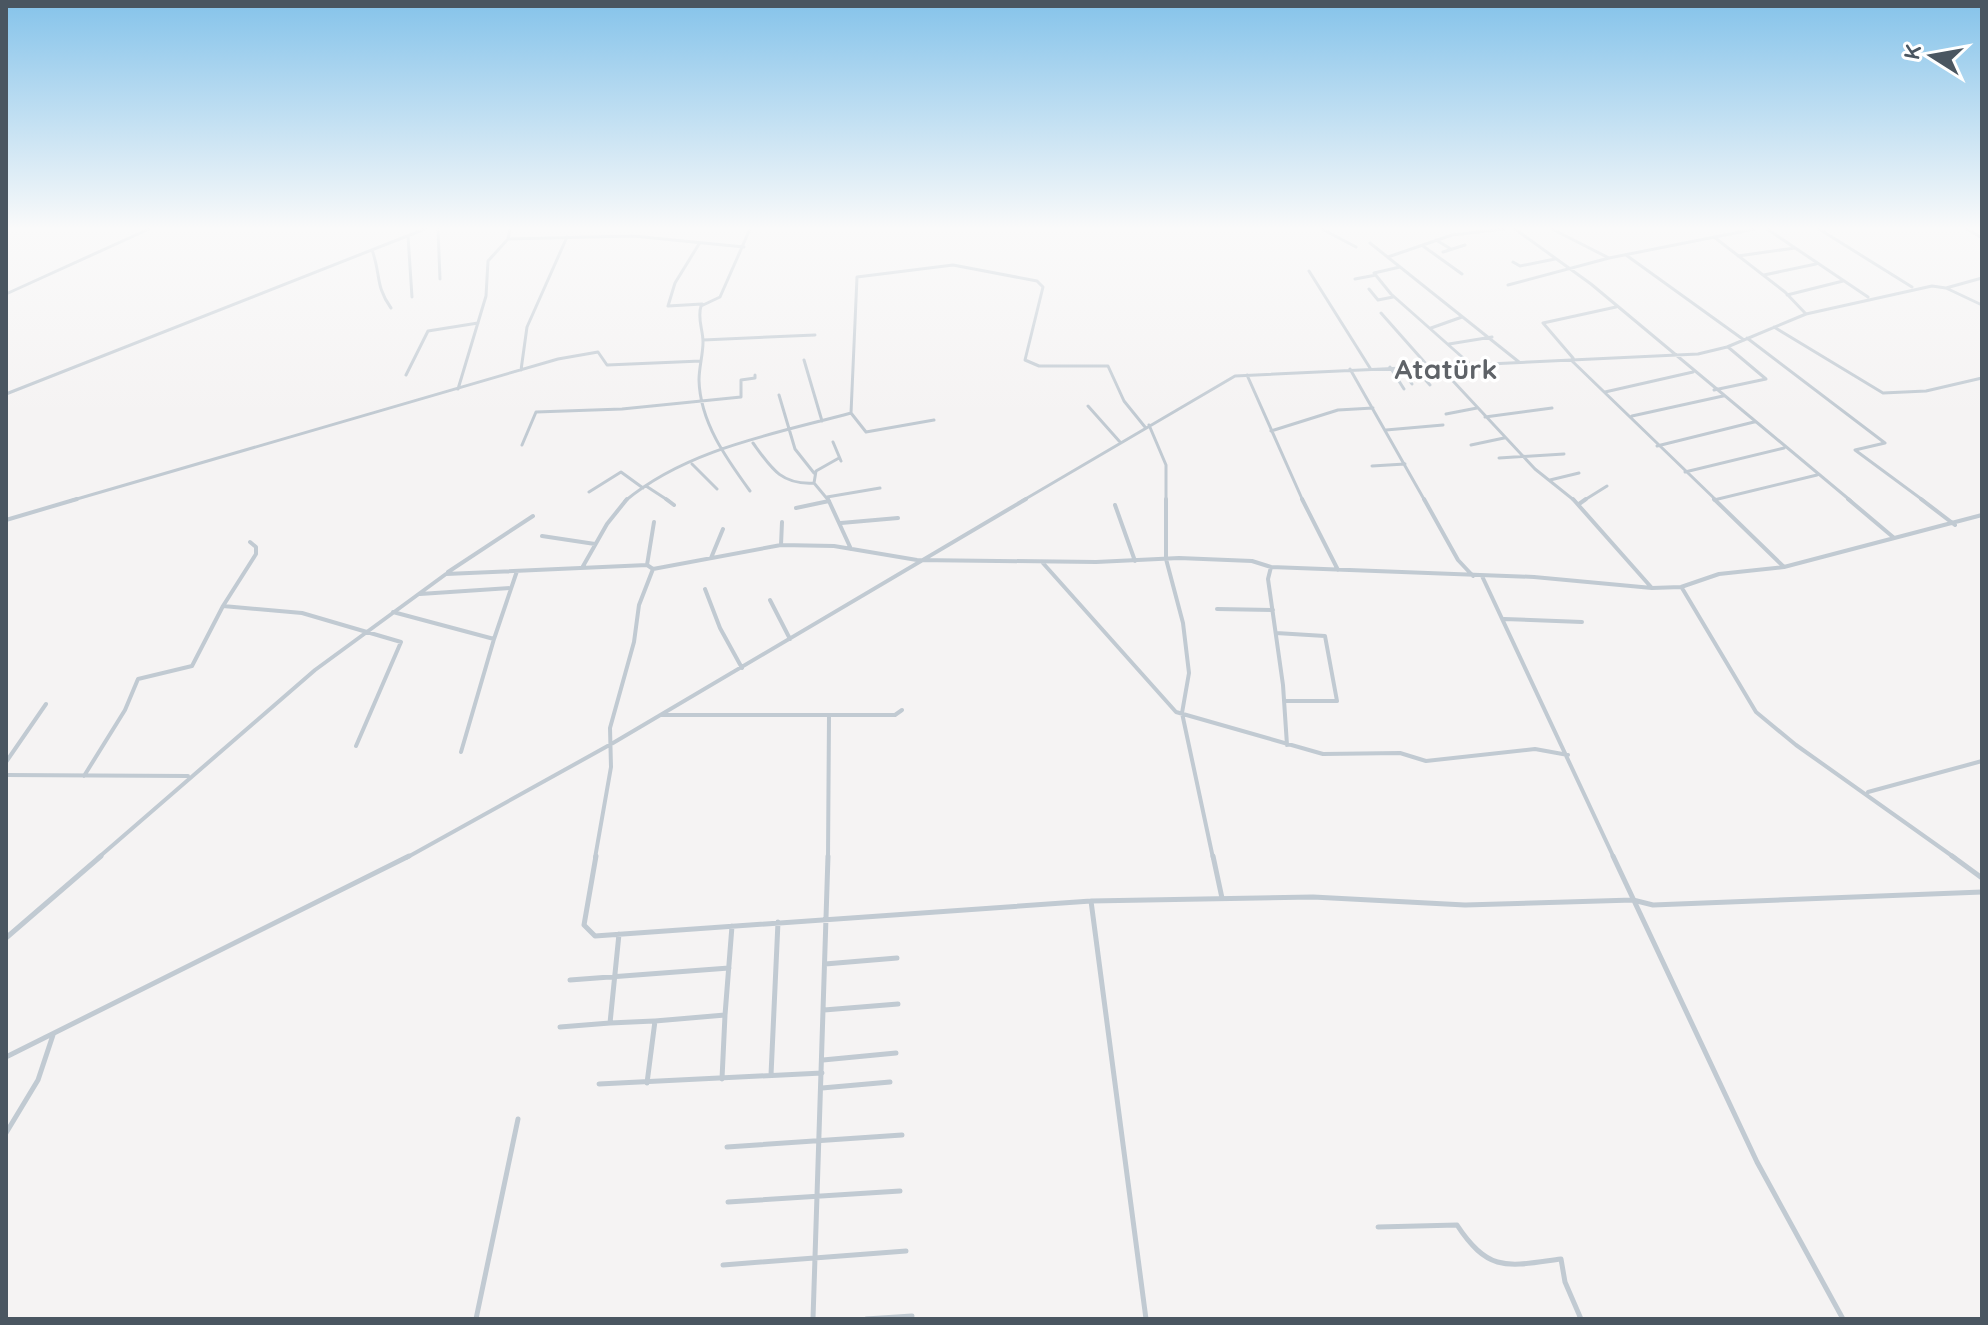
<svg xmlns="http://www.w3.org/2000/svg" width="1988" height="1325" viewBox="0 0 1988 1325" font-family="Quicksand,sans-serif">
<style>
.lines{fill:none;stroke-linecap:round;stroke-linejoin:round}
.street-far2{stroke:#c1cad2;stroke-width:3}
.street-far1{stroke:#c1cad2;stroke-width:4}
.street{stroke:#c1cad2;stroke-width:5}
.labels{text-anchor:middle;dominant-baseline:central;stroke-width:7;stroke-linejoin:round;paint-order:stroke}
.far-district-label{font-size:28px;font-weight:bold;fill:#5f6368;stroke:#fff}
</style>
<rect width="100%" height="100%" fill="#f5f3f3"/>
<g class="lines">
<!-- street-far2 -->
<path class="street-far2" d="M 438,229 L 440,279
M 510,229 L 508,239 L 633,236 L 744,247
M 750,229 L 720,297 L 701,306 C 697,319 703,329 703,342 C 703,355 699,367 699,380 C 700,422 726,458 750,491
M 1322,229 L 1356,247
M 1515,229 L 1591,284 L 1851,501
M 1552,229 L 1609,258 L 1745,231
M 1767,229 L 1868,297
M 1819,229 L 1912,287
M 1967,229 L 1982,238
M 1744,231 L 1755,229
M 408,236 L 412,297
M 1714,237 L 1785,292 L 1806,314
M 1436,240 L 1451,249
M 1370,243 L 1519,362
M 699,244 L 675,283 L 668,306 L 702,304
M 1423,246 L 1462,274
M 372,250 C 381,274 375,286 391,308
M 1443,252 L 1465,245
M 1626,255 L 1744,340
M 1738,256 L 1795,248
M 1388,257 L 1452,235 L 1504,229
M 1513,262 L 1520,266 L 1555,259
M 1400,267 L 1374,273 L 1391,294 L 1470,364
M 1309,271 L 1370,368
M 1764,275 L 1816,264
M 1355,279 L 1376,275
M 1508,285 L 1609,258
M 1946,288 L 1982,278
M 1369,289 L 1378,300 L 1393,297
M 6,294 L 149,229
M 1787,295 L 1843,281
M 1381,313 L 1427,365
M 1774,327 L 1883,393 L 1926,391 L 1982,378
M 1431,328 L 1462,317
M 1747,338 L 1885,443 L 1855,450 L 1924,501
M 703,340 L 815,335
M 1449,344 L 1492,337
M 1573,358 L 1543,323 L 1616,307
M 804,360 L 822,421
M 1571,360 L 1717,501
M 1413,366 L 1430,385
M 1439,366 L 1535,469 L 1575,501
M 1390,367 L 1404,389
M 1400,367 L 1412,384
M 1350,369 L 1425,501
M 521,370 L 527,327 L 567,237
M 406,375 L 428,331 L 478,323
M 1247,375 L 1303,501
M 458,389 L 486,296 L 488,261 L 508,239
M 1714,390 L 1766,379 L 1728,347
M 1605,392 L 1693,372
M 6,394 L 425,229
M 779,395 L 795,449 L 814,473
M 1088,406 L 1120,442
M 851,413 L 866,432 L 934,420
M 1446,414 L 1477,408
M 1632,416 L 1723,396
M 1485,417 L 1552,408
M 1149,425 L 1166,465 L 1166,501
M 1386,430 L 1443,425
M 1271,431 L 1338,410 L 1373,408
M 833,442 L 841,461
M 753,443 C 771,468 781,485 814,483 L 829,501
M 522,445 L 536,412 L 622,409 L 741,397 L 741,380 L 755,378 L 755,375
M 1471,445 L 1504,438
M 1657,446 L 1754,422
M 1499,458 L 1564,454
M 692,464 L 717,489
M 1372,466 L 1405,464
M 1685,472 L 1784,448
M 1550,480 L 1579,473
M 814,483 L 816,471 L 839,458
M 646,486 L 669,501
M 589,492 L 621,472 L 643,488
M 827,497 L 880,488
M 1714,500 L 1817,475
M 70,501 L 558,359 L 598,352 L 607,365 L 701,361
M 625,501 C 687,449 774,434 851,413 L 857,277 L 953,265 L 1037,281 L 1043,287 L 1025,360 L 1039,366 L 1108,366 L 1124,401 L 1145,427
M 1022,501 L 1235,376 L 1698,354 L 1727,347 L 1806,314 L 1932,286 L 1946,288 L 1982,305
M 1583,501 L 1607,486"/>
<!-- street-far1 -->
<path class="street-far1" d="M 666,499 L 674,505
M 828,499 L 851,549
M 1166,499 L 1166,559 L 1183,623 L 1189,673 L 1182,713 L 1213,858
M 1302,499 L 1338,570
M 1424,499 L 1458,560 L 1473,576
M 1573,499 L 1651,587
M 1714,499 L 1784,567
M 1848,499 L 1893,537
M 1921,499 L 1955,525
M 1579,504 L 1586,499
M 1115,505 L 1135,561
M 796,508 L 829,501
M 6,520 L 77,499
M 841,523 L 898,518
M 542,536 L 595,544
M 781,545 L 782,522
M 711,558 L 723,529
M 1042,562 L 1176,712 L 1323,754 L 1400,753 L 1426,761 L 1535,749 L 1568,755
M 647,565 L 654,522
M 1271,567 L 1268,579 L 1283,685 L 1287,745
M 582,568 L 607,524 L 627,499
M 448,572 L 533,516
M 1482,576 L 1614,858
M 1682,588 L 1756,712 L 1796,745 L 1955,858
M 705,589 L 720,628 L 742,668
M 420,594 L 511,588
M 770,600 L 790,639
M 223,606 L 256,554 L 256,547 L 250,542
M 1217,609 L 1273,610
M 393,612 L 494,639 L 517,571
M 1504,619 L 1582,622
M 1276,633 L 1325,636 L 1337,701 L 1284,701
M 663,715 L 895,715 L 902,710
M 461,752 L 494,639
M 6,762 L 46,704
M 6,775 L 188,776
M 84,776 L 125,710 L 138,679 L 192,666 L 223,606 L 302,613 L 401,642 L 356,746
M 1868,792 L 1982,761
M 98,858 L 315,670 L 446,574 L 647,565 L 653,569
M 406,858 L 613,743 L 1026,499
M 595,858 L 611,767 L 610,728 L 634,642 L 639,605 L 653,569 L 781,545 L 834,546 L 917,560 L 1096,562 L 1179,558 L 1252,561 L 1271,567 L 1534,577 L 1652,588 L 1681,587 L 1719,574 L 1784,567 L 1982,515
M 828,858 L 829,715"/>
<!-- street -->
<path class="street" d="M 596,856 L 584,925 L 595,936 L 1091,901 L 1313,897 L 1465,905 L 1633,900 L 1653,905 L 1982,892
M 1213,856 L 1222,898
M 1613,856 L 1757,1162 L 1843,1319
M 1952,856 L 1982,878
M 1091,901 L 1146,1319
M 619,934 L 610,1023 L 654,1021
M 6,938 L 101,856
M 825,964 L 897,958
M 570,980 L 729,968
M 824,1010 L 898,1004
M 725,1015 L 732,926
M 560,1027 L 610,1023
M 6,1057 L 409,856
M 823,1060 L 896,1053
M 771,1075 L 778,922
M 647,1083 L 655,1021 L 725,1015 L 722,1079
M 599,1084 L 822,1073
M 822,1088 L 890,1082
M 6,1133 L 38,1080 L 53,1035
M 727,1147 L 902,1135
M 728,1202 L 900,1191
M 1378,1227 L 1457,1225 C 1489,1274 1509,1266 1561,1259 L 1565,1282 L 1581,1319
M 723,1265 L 906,1251
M 476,1319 L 518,1119
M 813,1319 L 828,856
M 866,1319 L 912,1316"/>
</g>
<!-- sky -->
<linearGradient id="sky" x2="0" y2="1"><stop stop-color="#85c3ea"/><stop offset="0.55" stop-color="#fafafa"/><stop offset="1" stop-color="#fafafa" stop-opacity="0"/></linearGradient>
<rect width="1988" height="415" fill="url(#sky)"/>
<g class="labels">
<!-- far-district labels -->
<g class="far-district-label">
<text x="1446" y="368">Atatürk</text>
</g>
</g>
<!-- border -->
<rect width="1988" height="1325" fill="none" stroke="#4a5661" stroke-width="16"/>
<!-- north arrow -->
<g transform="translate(1932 56) rotate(281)" stroke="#ffffff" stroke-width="6" paint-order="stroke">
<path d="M0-6L14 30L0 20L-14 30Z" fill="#4a5661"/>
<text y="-12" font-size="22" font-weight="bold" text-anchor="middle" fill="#4a5661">K</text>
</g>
</svg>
